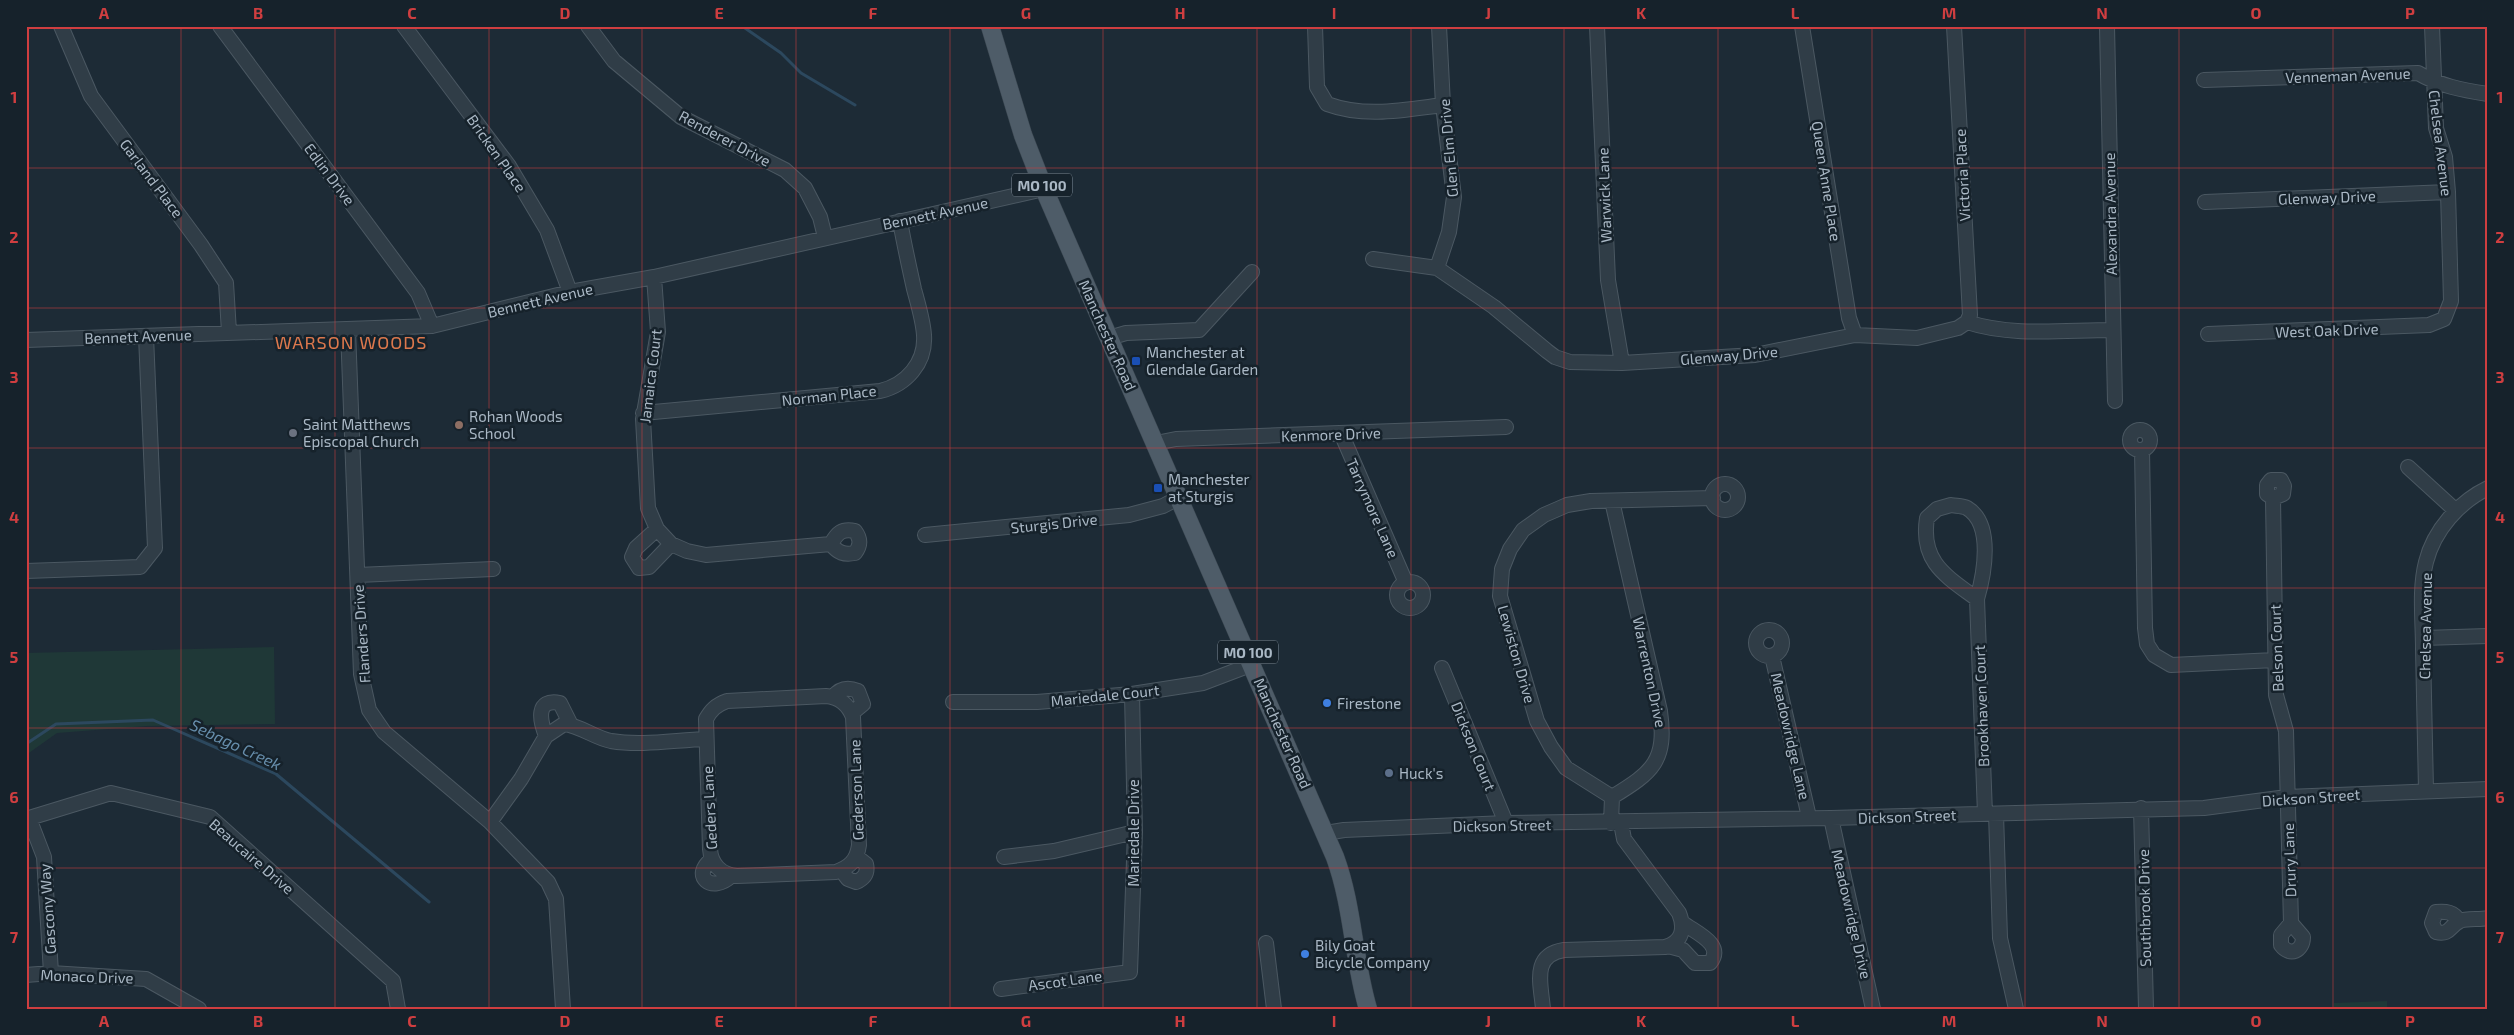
<svg xmlns="http://www.w3.org/2000/svg" width="2514" height="1035" viewBox="0 0 2514 1035" font-family="'Exo 2',sans-serif">
<style>
.green{fill:#1f3837}
.lines{fill:none;stroke-linecap:round;stroke-linejoin:round}
.stream{stroke:#2c485e;stroke-width:3}
.minor-casing{stroke:#4b5862;stroke-width:16}
.major-casing{stroke:#3a4650;stroke-width:19}
.minor{stroke:#303d47;stroke-width:14}
.major{stroke:#4e5c68;stroke-width:18}
.grid{fill:none;stroke:#cf3e40;stroke-width:1;stroke-opacity:0.55}
.transit-dot{fill:#1a4fb4;stroke:#16222b;stroke-width:2}
.education-dot{fill:#8d6e63;stroke:#16222b;stroke-width:2}
.worship-dot{fill:#6b7280;stroke:#16222b;stroke-width:2}
.shop-dot{fill:#3f7fe0;stroke:#16222b;stroke-width:2}
.service-dot{fill:#5c6f8a;stroke:#16222b;stroke-width:2}
.labels{text-anchor:middle;dominant-baseline:central;stroke-width:5;stroke-linejoin:round;paint-order:stroke}
.shield{fill:#16222b;stroke:#7e8b97;stroke-width:1}
.shield-label{font-size:14px;font-weight:bold;fill:#aab8c5}
.street-label{font-size:15px;fill:#aab8c5;stroke:#16222b}
.poi-label{font-size:15px;fill:#aab8c5;stroke:#16222b;text-anchor:start}
.water-label{font-size:16px;font-style:italic;fill:#678eac;stroke:#16222b}
.quarter-label{font-size:18px;letter-spacing:1px;fill:#dc784d;stroke:#16222b}
.neatline{fill:none;stroke:#cf3e40;stroke-width:2}
.grid-label{font-size:16px;text-anchor:middle;font-weight:bold;fill:#cf3e40}
</style>
<rect width="100%" height="100%" fill="#1d2b36"/>
<!-- green -->
<path class="green" d="M 274,647 L 275,724 L 147,726 L 57,733 L 26,755 L 26,653 Z
M 2387,1001 L 2387,1009 L 2334,1009 L 2334,1003 Z"/>
<g class="lines">
<!-- stream -->
<path class="stream" d="M 742,26 L 781,53 L 801,73 L 855,105
M 26,744 L 56,724 L 153,720 L 276,774 L 429,902"/>
<!-- minor casing -->
<g class="minor-casing">
<path id="minor" d="M 61,26 L 91,96 L 201,245 L 226,283 L 229,332
M 220,26 L 418,293 L 432,326
M 404,26 L 509,166 L 547,230 L 570,292
M 588,26 L 614,61 L 681,117 L 785,170 L 805,188 L 820,217 L 825,237
M 1315,26 L 1317,87 L 1327,104 C 1365,118 1404,110 1443,105
M 1597,26 L 1608,280 L 1622,363
M 1802,26 L 1849,318 L 1855,335
M 1954,26 L 1970,315 L 1967,322
M 2107,26 L 2115,401
M 2204,80 L 2418,73 C 2440,86 2462,90 2488,94
M 2205,202 L 2448,192
M 1373,259 L 1437,268 L 1494,307 L 1547,351 L 1555,357 L 1570,362 L 1622,363 L 1755,355 L 1855,335 L 1917,338 L 1958,328 L 1967,322 C 2012,337 2065,330 2112,330
M 1437,268 L 1449,232 L 1454,197 L 1443,105 L 1439,26
M 654,277 L 658,332 L 643,419 L 648,508 L 657,529 L 671,544 L 687,551 L 706,555 L 831,544 C 837,533 842,528 855,531 C 861,539 861,545 855,553 C 844,555 838,553 831,544
M 348,330 L 361,674 L 369,710 L 384,732 L 490,822 L 548,882 L 556,899 L 563,1009
M 2208,334 L 2429,325 L 2444,319 L 2451,301 L 2448,192 L 2445,157 L 2436,128 L 2432,26
M 1109,338 L 1126,333 L 1199,330 L 1252,272
M 26,340 L 432,326 L 570,292 L 654,277 L 1044,189
M 643,413 L 880,391 C 906,385 926,363 924,335 C 923,320 918,304 914,289 C 909,266 904,244 900,221
M2130 440a10 10 0 1 1 20 0a10 10 0 1 1-20 0Z
M 1341,433 L 1406,583
M 1156,443 L 1176,439 L 1506,427
M 2142,450 L 2145,628 L 2147,644 L 2154,655 L 2171,665 L 2275,660
M 2408,467 L 2455,510
M1712 497a13 13 0 1 1 26 0a13 13 0 1 1-26 0Z
M 2273,498 L 2267,494 L 2267,485 L 2271,480 L 2281,480 L 2284,486 L 2283,494 L 2273,498 L 2276,695 L 2286,731 L 2291,923 L 2303,937 C 2303,951 2290,957 2281,945 L 2281,935 L 2291,923
M 1951,505 C 1956,506 1963,506 1967,508 C 1994,524 1984,575 1977,599 C 1946,576 1920,562 1927,518 L 1937,509 Z
M 657,529 L 636,548 L 632,557 L 639,568 L 649,567 L 671,544
M 925,535 L 1129,515 L 1163,506 L 1180,497
M 26,571 L 140,567 L 155,548 L 146,336
M 358,575 L 493,569
M1397 595a13 13 0 1 1 26 0a13 13 0 1 1-26 0Z
M 1977,599 L 1985,814
M1756 643a13 13 0 1 1 26 0a13 13 0 1 1-26 0Z
M 2423,638 L 2488,636
M 1772,656 L 1809,817
M 1442,668 L 1506,823
M 826,696 C 839,697 848,704 853,717 L 859,845 C 857,860 850,867 836,872 L 737,876 C 721,875 711,864 710,849 L 706,719 C 711,710 716,705 727,701 Z
M 833,697 C 840,688 848,687 858,691 L 863,704 L 852,713
M 953,702 L 1037,702 L 1132,694 L 1203,683 L 1253,664
M 546,736 C 540,721 535,698 560,703 L 571,725
M 2426,790 C 2425,743 2424,696 2423,649 C 2423,621 2419,589 2426,562 C 2434,530 2459,502 2488,488
M 1612,797 L 1566,768 L 1551,747 L 1537,721 L 1500,596 L 1502,569 L 1510,549 L 1523,530 L 1544,515 L 1567,505 L 1591,501 L 1713,498
M 2141,808 L 2146,1009
M 1996,814 L 2000,938 L 2016,1009
M 29,818 L 44,857 L 51,973
M 1831,818 L 1873,1009
M 26,819 L 111,793 L 210,817 L 393,981 L 398,1009
M 490,822 L 521,779 L 546,736 L 564,724 C 581,726 595,738 611,741 C 642,746 675,740 706,739
M 1611,823 L 1612,797 C 1653,772 1667,761 1660,711 L 1612,501
M 1326,833 L 1344,830 L 1506,823 L 1831,818 L 2204,808 L 2287,797 L 2488,789
M 1004,857 L 1054,851 L 1135,832
M 712,859 C 690,876 712,894 731,876
M 841,870 L 848,879 L 856,882 C 865,878 868,873 866,864 L 857,857
M 2459,921 C 2454,912 2446,911 2436,912 L 2432,923 L 2436,932 C 2450,936 2450,925 2460,921 C 2467,918 2480,920 2488,918
M 1266,943 L 1274,1009
M 1668,946 L 1683,950 L 1695,963 L 1710,963 C 1725,944 1696,933 1683,923
M 26,975 L 51,973 L 146,979 L 199,1009
M 1001,989 L 1130,972 L 1135,832 L 1132,694
M 1543,1009 C 1541,984 1531,955 1564,950 L 1665,947 C 1683,942 1685,928 1679,913 L 1624,839 L 1621,823"/>
</g>
<!-- major casing -->
<g class="major-casing">
<path id="major" d="M 990,26 L 1023,135 L 1044,189 L 1335,857 C 1353,906 1353,958 1368,1009"/>
</g>
<!-- minor -->
<use href="#minor" class="minor"/>
<!-- major -->
<use href="#major" class="major"/>
</g>
<!-- grid -->
<path class="grid" d="M 181,26 L 181,1009M 335,26 L 335,1009M 489,26 L 489,1009M 642,26 L 642,1009M 796,26 L 796,1009M 950,26 L 950,1009M 1103,26 L 1103,1009M 1257,26 L 1257,1009M 1411,26 L 1411,1009M 1564,26 L 1564,1009M 1718,26 L 1718,1009M 1872,26 L 1872,1009M 2025,26 L 2025,1009M 2179,26 L 2179,1009M 2333,26 L 2333,1009M 26,168 L 2488,168M 26,308 L 2488,308M 26,448 L 2488,448M 26,588 L 2488,588M 26,728 L 2488,728M 26,868 L 2488,868"/>
<!-- markers -->
<g class="transit-dot">
<rect x="1131" y="356" width="10" height="10" rx="2.5"/>
<rect x="1153" y="483" width="10" height="10" rx="2.5"/>
</g>
<circle class="education-dot" cx="459" cy="425" r="5"/>
<circle class="worship-dot" cx="293" cy="433" r="5"/>
<g class="shop-dot">
<circle cx="1327" cy="703" r="5"/>
<circle cx="1305" cy="954" r="5"/>
</g>
<circle class="service-dot" cx="1389" cy="773" r="5"/>
<g class="labels">
<!-- shield labels -->
<g class="shield">
<rect x="1012" y="173.5" width="60" height="23" rx="4"/>
<rect x="1218" y="640.5" width="60" height="23" rx="4"/>
</g>
<g class="shield-label">
<text x="1042" y="185">MO 100</text>
<text x="1248" y="652">MO 100</text>
</g>
<!-- street labels -->
<g class="street-label">
<text transform="translate(2348 75) rotate(-2)">Venneman Avenue</text>
<text transform="translate(725 138) rotate(28)">Renderer Drive</text>
<text transform="translate(2441 143) rotate(83)">Chelsea Avenue</text>
<text transform="translate(1448 148) rotate(-95)">Glen Elm Drive</text>
<text transform="translate(497 153) rotate(55)">Bricken Place</text>
<text transform="translate(330 174) rotate(53)">Edlin Drive</text>
<text transform="translate(1962 175) rotate(-93)">Victoria Place</text>
<text transform="translate(152 178) rotate(53)">Garland Place</text>
<text transform="translate(1827 181) rotate(81)">Queen Anne Place</text>
<text transform="translate(1604 195) rotate(-92)">Warwick Lane</text>
<text transform="translate(2327 197) rotate(-2)">Glenway Drive</text>
<text transform="translate(935 213) rotate(-12)">Bennett Avenue</text>
<text transform="translate(2110 214) rotate(-91)">Alexandra Avenue</text>
<text transform="translate(540 300) rotate(-13)">Bennett Avenue</text>
<text transform="translate(2327 330) rotate(-2)">West Oak Drive</text>
<text transform="translate(1108 335) rotate(66)">Manchester Road</text>
<text transform="translate(138 336) rotate(-2)">Bennett Avenue</text>
<text transform="translate(1729 355) rotate(-5)">Glenway Drive</text>
<text transform="translate(650 376) rotate(-83)">Jamaica Court</text>
<text transform="translate(829 395) rotate(-6)">Norman Place</text>
<text transform="translate(1331 434) rotate(-2)">Kenmore Drive</text>
<text transform="translate(1373 508) rotate(66)">Tarrymore Lane</text>
<text transform="translate(1054 523) rotate(-6)">Sturgis Drive</text>
<text transform="translate(2425 626) rotate(-89)">Chelsea Avenue</text>
<text transform="translate(361 634) rotate(-94)">Flanders Drive</text>
<text transform="translate(2276 648) rotate(-92)">Belson Court</text>
<text transform="translate(1517 654) rotate(74)">Lewiston Drive</text>
<text transform="translate(1650 672) rotate(78)">Warrenton Drive</text>
<text transform="translate(1105 695) rotate(-6)">Mariedale Court</text>
<text transform="translate(1981 706) rotate(-92)">Brookhaven Court</text>
<text transform="translate(1283 733) rotate(66)">Manchester Road</text>
<text transform="translate(1791 736) rotate(77)">Meadowridge Lane</text>
<text transform="translate(1474 746) rotate(68)">Dickson Court</text>
<text transform="translate(856 790) rotate(-92)">Gederson Lane</text>
<text transform="translate(2311 797) rotate(-4)">Dickson Street</text>
<text transform="translate(709 808) rotate(-93)">Geders Lane</text>
<text transform="translate(1907 816) rotate(-2)">Dickson Street</text>
<text transform="translate(1502 825) rotate(-1)">Dickson Street</text>
<text transform="translate(1133 833) rotate(-90)">Mariedale Drive</text>
<text transform="translate(252 856) rotate(41)">Beaucaire Drive</text>
<text transform="translate(2289 860) rotate(-92)">Drury Lane</text>
<text transform="translate(2144 908) rotate(-91)">Southbrook Drive</text>
<text transform="translate(47 909) rotate(-94)">Gascony Way</text>
<text transform="translate(1852 914) rotate(77)">Meadowridge Drive</text>
<text transform="translate(87 976) rotate(2)">Monaco Drive</text>
<text transform="translate(1065 980) rotate(-8)">Ascot Lane</text>
</g>
<!-- poi labels -->
<g class="poi-label">
<text x="1146" y="352">Manchester at<tspan x="1146" dy="17">Glendale Garden</tspan></text>
<text x="469" y="416">Rohan Woods<tspan x="469" dy="17">School</tspan></text>
<text x="303" y="424">Saint Matthews<tspan x="303" dy="17">Episcopal Church</tspan></text>
<text x="1168" y="479">Manchester<tspan x="1168" dy="17">at Sturgis</tspan></text>
<text x="1337" y="703">Firestone</text>
<text x="1399" y="773">Huck's</text>
<text x="1315" y="945">Bily Goat<tspan x="1315" dy="17">Bicycle Company</tspan></text>
</g>
<!-- water labels -->
<g class="water-label">
<text transform="translate(236 744) rotate(25)">Sebago Creek</text>
</g>
<!-- quarter labels -->
<g class="quarter-label">
<text x="351" y="342">WARSON WOODS</text>
</g>
</g>
<!-- border -->
<rect width="2514" height="1035" fill="none" stroke="#16222b" stroke-width="55"/>
<rect x="28" y="28" width="2458" height="980" class="neatline"/>
<g class="grid-label">
<text x="104" y="19">A</text>
<text x="258" y="19">B</text>
<text x="412" y="19">C</text>
<text x="565" y="19">D</text>
<text x="719" y="19">E</text>
<text x="873" y="19">F</text>
<text x="1026" y="19">G</text>
<text x="1180" y="19">H</text>
<text x="1334" y="19">I</text>
<text x="1488" y="19">J</text>
<text x="1641" y="19">K</text>
<text x="1795" y="19">L</text>
<text x="1949" y="19">M</text>
<text x="2102" y="19">N</text>
<text x="2256" y="19">O</text>
<text x="2410" y="19">P</text>
<text x="14" y="103">1</text>
<text x="2500" y="103">1</text>
<text x="14" y="243">2</text>
<text x="2500" y="243">2</text>
<text x="14" y="383">3</text>
<text x="2500" y="383">3</text>
<text x="14" y="523">4</text>
<text x="2500" y="523">4</text>
<text x="14" y="663">5</text>
<text x="2500" y="663">5</text>
<text x="14" y="803">6</text>
<text x="2500" y="803">6</text>
<text x="14" y="943">7</text>
<text x="2500" y="943">7</text>
<text x="104" y="1027">A</text>
<text x="258" y="1027">B</text>
<text x="412" y="1027">C</text>
<text x="565" y="1027">D</text>
<text x="719" y="1027">E</text>
<text x="873" y="1027">F</text>
<text x="1026" y="1027">G</text>
<text x="1180" y="1027">H</text>
<text x="1334" y="1027">I</text>
<text x="1488" y="1027">J</text>
<text x="1641" y="1027">K</text>
<text x="1795" y="1027">L</text>
<text x="1949" y="1027">M</text>
<text x="2102" y="1027">N</text>
<text x="2256" y="1027">O</text>
<text x="2410" y="1027">P</text>
</g>
</svg>
